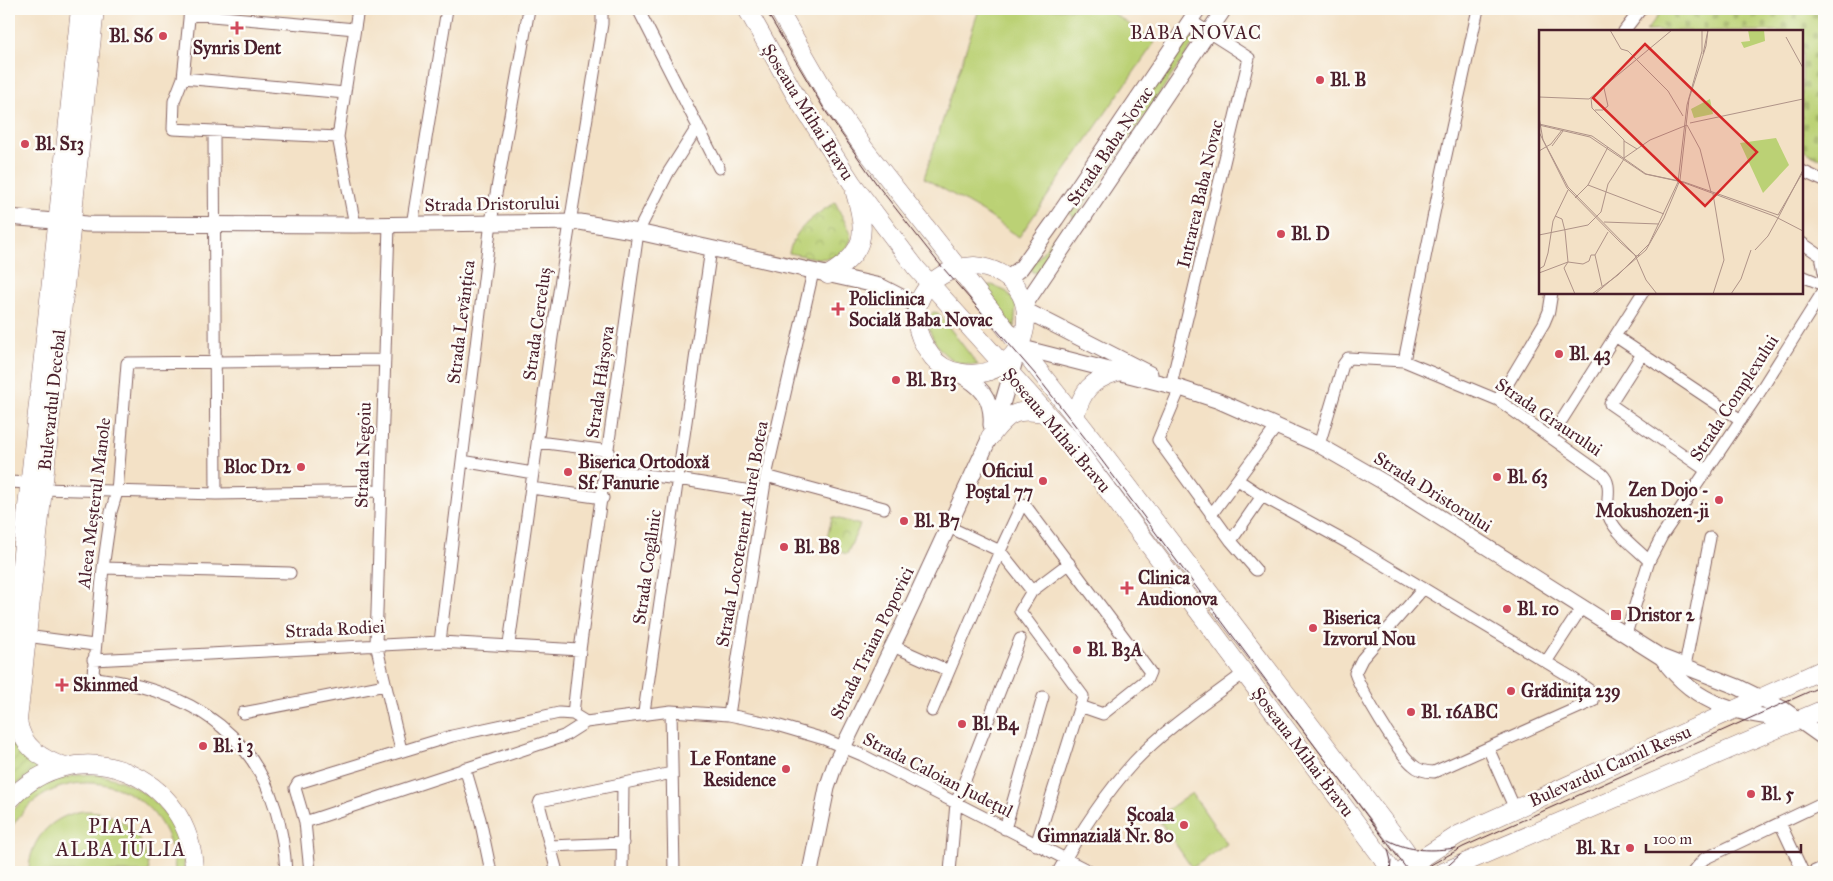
<svg xmlns="http://www.w3.org/2000/svg" width="1833" height="881" viewBox="0 0 1833 881" font-family="'IM FELL Great Primer',serif">
<style>
.grass{fill:#bbd175;stroke:#827850}
.cemetery{fill:url(#cemetery-stones);stroke:#827850}
.park{fill:url(#park-crowns);stroke:#827850}
.garden{fill:url(#garden-furrows);stroke:#827850}
.lines{fill:none;stroke-linecap:round;stroke-linejoin:round}
.street-casing{stroke:#856361;stroke-width:13}
.secondary-casing{stroke:#856361;stroke-width:17}
.primary-casing{stroke:#856361;stroke-width:19}
.street{stroke:#fff;stroke-width:11}
.secondary{stroke:#fff;stroke-width:15}
.primary{stroke:#fff;stroke-width:18}
.tram{stroke:#4a1f2b;stroke-width:1}
.poi-dot{fill:#d1495b;stroke:#fdfcf7;stroke-width:2}
.labels{text-anchor:middle;dominant-baseline:central;stroke-width:5;stroke-linejoin:round;paint-order:stroke}
.poi-label{font-size:18px;font-weight:bold;fill:#4a1f2b;stroke:#fdfcf7;text-anchor:start}
.street-label{font-size:18px;fill:#4a1f2b;stroke:#fdfcf7}
.neighbourhood-label{font-size:19px;letter-spacing:1px;fill:#4a1f2b;stroke:#fdfcf7}
.quarter-label{font-size:20px;letter-spacing:1px;fill:#4a1f2b;stroke:#fdfcf7}
.inset-road{fill:none;stroke:#af9388;stroke-width:1}
.view{fill:#d62828;fill-opacity:0.15;stroke:#d62828;stroke-width:2.5}
.inset-edge{fill:none;stroke:#4a1f2b;stroke-width:2.5}
</style>
<defs>
<pattern id="cemetery-stones" width="16" height="16" patternUnits="userSpaceOnUse" patternTransform="scale(1.25)"><rect width="16" height="16" fill="#bbd175"/><path d="M2 7V4a2 2 0 0 1 4 0v3zM10 15v-3a2 2 0 0 1 4 0v3z" fill="#a2b365"/></pattern>
<pattern id="park-crowns" width="20" height="18" patternUnits="userSpaceOnUse" patternTransform="scale(1.25)"><rect width="20" height="18" fill="#bbd175"/><path d="M2 6a3 3 0 1 1 6 0M12 15a3 3 0 1 1 6 0" fill="none" stroke="#a2b365"/></pattern>
<pattern id="garden-furrows" width="10" height="10" patternUnits="userSpaceOnUse" patternTransform="scale(1.25)"><rect width="10" height="10" fill="#bbd175"/><path d="M-1 1l2-2M0 10L10 0M9 11l2-2" fill="none" stroke="#a2b365"/></pattern>
</defs>
<rect width="100%" height="100%" fill="#fdfcf7"/>
<filter id="ink" filterUnits="userSpaceOnUse"><feTurbulence type="fractalNoise" baseFrequency=".02" numOctaves="2"/><feDisplacementMap in="SourceGraphic" scale="10" xChannelSelector="R" yChannelSelector="G"/><feConvolveMatrix kernelMatrix="1 2 1 2 8 2 1 2 1" color-interpolation-filters="sRGB"/></filter>
<filter id="wash" filterUnits="userSpaceOnUse"><feTurbulence type="fractalNoise" baseFrequency=".0096" numOctaves="4" result="noise"/><feDisplacementMap in="SourceGraphic" scale="20" xChannelSelector="R" yChannelSelector="G"/><feGaussianBlur stdDeviation="1.12" result="paint"/><feColorMatrix in="noise" values="0 0 0 0 0 0 0 0 0 0 0 0 0 0 0 0 0 1.4 0 .05"/><feComposite in="paint" operator="in"/></filter>
<g filter="url(#wash)">
<rect width="100%" height="100%" fill="#f3e1c6"/>
<!-- grass -->
<path class="grass" d="M 979,9 L 1107,9 L 1155,42 L 1019,237 L 983,212 L 924,178 Z
M 1189,35 L 1192,38 L 1198,37 L 1074,219 L 1072,214 L 1067,213 Z
M 1056,235 L 1061,237 L 1038,273 L 1032,272 L 1031,268 L 1034,263 Z
M 992,285 L 1007,292 L 1016,305 L 1014,330 L 984,286 Z
M 933,312 L 938,313 L 978,365 C 950,367 932,347 927,320 Z
M 90,774 C 141,778 187,818 184,872 L 175,872 C 172,777 54,749 9,832 L 9,816 C 29,789 56,776 90,774 Z
M 1192,793 L 1227,844 L 1192,868 L 1157,817 Z
M 83,811 C 119,810 148,835 149,872 L 29,872 C 29,840 51,816 83,811 Z"/>
<!-- cemetery -->
<path class="cemetery" d="M 1663,9 L 1824,9 L 1824,160 L 1802,150 L 1802,31 L 1646,31 Z"/>
<!-- park -->
<path class="park" d="M 835,202 L 850,232 L 851,240 C 840,268 813,257 789,253 C 795,227 815,216 835,202 Z
M 832,517 L 860,525 L 847,554 L 825,547 Z"/>
<!-- garden -->
<path class="garden" d="M 10,737 L 13,737 C 19,753 29,760 43,768 L 9,789 Z"/>
</g>
<g filter="url(#ink)">
<g class="lines">
<!-- street casing -->
<g class="street-casing">
<path id="street" d="M 190,9 L 183,78 L 174,101 L 173,129 L 338,137
M 638,9 L 719,168
M 189,14 L 355,29
M 1624,31 L 1641,9
M 183,78 L 345,93
M 214,132 L 216,494
M 1802,171 L 1824,181
M 355,225 L 338,137 L 358,9
M 389,225 L 376,644 L 401,750
M 412,225 L 447,9
M 1802,243 L 1821,256 L 1824,272
M 1802,276 L 1824,285
M 1615,336 L 1741,420
M 1642,354 L 1610,404 L 1707,471
M 1404,361 L 1443,169 L 1478,9
M 1171,385 L 1249,58 L 1191,21
M 1180,388 L 1158,440 L 1231,541 L 1256,570
M 1498,400 L 1544,323 L 1549,311 L 1552,292
M 1551,437 L 1643,292
M 538,442 L 609,451
M 1319,445 L 1343,365 L 1348,358 L 1404,361 L 1498,400 L 1602,474 C 1615,486 1603,504 1610,519 C 1618,535 1636,548 1649,561
M 462,461 L 533,473
M 606,470 L 678,479 L 763,493
M 766,476 L 884,508
M 1238,480 L 1262,496 L 1348,543 L 1571,677 L 1592,692 L 1593,701 L 1434,772 C 1426,772 1419,771 1413,765 C 1398,753 1361,691 1355,673 L 1362,659 L 1423,589
M 9,482 L 29,483
M 531,488 L 603,498
M 42,489 L 216,494 L 379,491
M 1211,515 L 1277,426
M 949,527 L 1000,551 L 1032,591 L 1069,563
M 1231,541 L 1262,496
M 103,568 L 290,573
M 1032,591 L 1020,611 L 1083,696 L 1036,845
M 1626,634 L 1649,561 L 1662,536 L 1759,393 L 1824,290
M 26,636 L 94,645
M 440,642 L 491,222 L 529,9
M 509,644 L 554,323 L 602,24 L 602,9
M 893,646 L 949,671
M 93,660 L 440,642 L 580,650
M 1546,662 L 1582,607
M 1685,666 L 1710,538
M 671,711 L 674,872
M 932,711 L 1000,551 L 1022,504 L 1025,505 L 1150,672 L 1147,679 L 1103,714 L 1080,706
M 644,712 L 711,249
M 243,713 L 385,685
M 573,714 L 580,650 L 638,232 L 668,173 L 698,126
M 729,715 L 766,476 L 813,272
M 1488,748 L 1515,809
M 465,768 L 480,819 L 491,872
M 305,822 L 564,736 L 586,722
M 1780,823 L 1803,872
M 1005,829 L 1043,697
M 550,846 L 623,843
M 286,872 C 280,753 211,693 97,678 L 93,674 L 103,568 L 111,512 L 117,492 L 127,363 L 384,360
M 310,872 L 305,822 L 295,788 L 298,783 L 452,736 L 559,713 L 573,714 L 586,722 L 671,711 L 729,715 L 773,724 L 824,739 L 862,755 L 1091,872
M 557,872 L 539,804 L 540,801 L 672,773
M 622,872 L 623,783
M 950,872 L 956,803 L 1020,639
M 1058,872 C 1079,834 1105,794 1134,762 C 1166,728 1207,701 1244,673
M 1693,872 L 1704,859 L 1824,802
M 1813,872 L 1824,867"/>
</g>
<!-- secondary casing -->
<g class="secondary-casing">
<path id="secondary" d="M 9,217 L 87,224 L 355,225 L 580,222 L 638,232 L 880,286 L 917,305
M 1007,279 L 1021,268 L 1056,219 L 1198,9
M 1026,303 L 1224,9
M 1027,311 L 1150,374
M 957,373 C 980,385 993,397 991,425
M 1663,659 C 1696,707 1744,716 1798,720
M 810,872 L 827,788 L 835,764 L 901,629 L 990,437 L 999,415 L 1019,347 L 1180,388 L 1219,401 L 1319,445 L 1387,484 L 1661,657 L 1738,687 L 1783,709 L 1824,738"/>
</g>
<!-- primary casing -->
<g class="primary-casing">
<path id="primary" d="M 747,9 L 797,98 L 852,183 L 916,268 L 1068,437 L 1393,872
M 778,9 L 831,101 L 864,148 L 1091,437 L 1404,848 L 1420,872
M 974,266 C 1055,274 1034,384 962,373 C 949,371 937,365 930,354 C 899,313 924,269 974,266 Z
M 828,275 C 866,253 867,233 855,193
M 1075,416 C 1083,390 1090,381 1117,372
M 990,437 C 1008,413 1017,407 1047,414
M 9,676 L 80,9
M 65,767 C 42,759 21,747 18,720 L 95,9
M 9,801 C 75,726 193,774 194,872
M 1405,869 L 1458,835 L 1824,669
M 1443,872 L 1824,709"/>
</g>
<!-- street -->
<use href="#street" class="street"/>
<!-- secondary -->
<use href="#secondary" class="secondary"/>
<!-- primary -->
<use href="#primary" class="primary"/>
<!-- tram -->
<path class="tram" d="M 765,9 L 824,109 L 878,186 L 937,261 L 1035,374 L 1085,438 L 1409,872
M 1388,840 C 1410,852 1432,851 1456,848
M 1388,849 L 1391,861 L 1390,872
M 1418,872 L 1463,847 L 1824,685
M 1441,872 L 1460,855"/>
</g>
</g>
<!-- markers -->
<g class="poi-dot">
<path d="M234.5 20.5h5v5h5v5h-5v5h-5v-5h-5v-5h5z"/>
<circle cx="163" cy="36" r="5"/>
<circle cx="1320" cy="80" r="5"/>
<circle cx="25" cy="144" r="5"/>
<circle cx="1281" cy="234" r="5"/>
<path d="M835.5 301.5h5v5h5v5h-5v5h-5v-5h-5v-5h5z"/>
<circle cx="1559" cy="354" r="5"/>
<circle cx="896" cy="380" r="5"/>
<circle cx="301" cy="467" r="5"/>
<circle cx="568" cy="472" r="5"/>
<circle cx="1497" cy="477" r="5"/>
<circle cx="1043" cy="481" r="5"/>
<circle cx="1719" cy="500" r="5"/>
<circle cx="904" cy="521" r="5"/>
<circle cx="784" cy="547" r="5"/>
<path d="M1124.5 580.5h5v5h5v5h-5v5h-5v-5h-5v-5h5z"/>
<circle cx="1507" cy="609" r="5"/>
<rect x="1610" y="609" width="12" height="12" rx="2.5"/>
<circle cx="1313" cy="628" r="5"/>
<circle cx="1077" cy="650" r="5"/>
<path d="M59.5 677.5h5v5h5v5h-5v5h-5v-5h-5v-5h5z"/>
<circle cx="1511" cy="691" r="5"/>
<circle cx="1411" cy="712" r="5"/>
<circle cx="962" cy="724" r="5"/>
<circle cx="203" cy="746" r="5"/>
<circle cx="786" cy="769" r="5"/>
<circle cx="1751" cy="794" r="5"/>
<circle cx="1184" cy="825" r="5"/>
<circle cx="1630" cy="848" r="5"/>
</g>
<g class="labels">
<!-- poi labels -->
<g class="poi-label">
<text x="153" y="36" text-anchor="end">Bl. S6</text>
<text x="237" y="48" text-anchor="middle">Synris Dent</text>
<text x="1330" y="80">Bl. B</text>
<text x="35" y="144">Bl. S13</text>
<text x="1291" y="234">Bl. D</text>
<text x="849" y="299">Policlinica<tspan x="849" dy="21">Socială Baba Novac</tspan></text>
<text x="1569" y="354">Bl. 43</text>
<text x="906" y="380">Bl. B13</text>
<text x="578" y="462">Biserica Ortodoxă<tspan x="578" dy="21">Sf. Fanurie</tspan></text>
<text x="291" y="467" text-anchor="end">Bloc D12</text>
<text x="1033" y="471" text-anchor="end">Oficiul<tspan x="1033" dy="21">Poștal 77</tspan></text>
<text x="1507" y="477">Bl. 63</text>
<text x="1709" y="490" text-anchor="end">Zen Dojo -<tspan x="1709" dy="21">Mokushozen-ji</tspan></text>
<text x="914" y="521">Bl. B7</text>
<text x="794" y="547">Bl. B8</text>
<text x="1138" y="578">Clinica<tspan x="1138" dy="21">Audionova</tspan></text>
<text x="1517" y="609">Bl. 10</text>
<text x="1627" y="615">Dristor 2</text>
<text x="1323" y="618">Biserica<tspan x="1323" dy="21">Izvorul Nou</tspan></text>
<text x="1087" y="650">Bl. B3A</text>
<text x="73" y="685">Skinmed</text>
<text x="1521" y="691">Grădinița 239</text>
<text x="1421" y="712">Bl. 16ABC</text>
<text x="972" y="724">Bl. B4</text>
<text x="213" y="746">Bl. i 3</text>
<text x="776" y="759" text-anchor="end">Le Fontane<tspan x="776" dy="21">Residence</tspan></text>
<text x="1761" y="794">Bl. 5</text>
<text x="1174" y="815" text-anchor="end">Școala<tspan x="1174" dy="21">Gimnazială Nr. 80</tspan></text>
<text x="1620" y="848" text-anchor="end">Bl. R1</text>
</g>
<!-- street labels -->
<g class="street-label">
<text transform="translate(808 112) rotate(58)">Șoseaua Mihai Bravu</text>
<text transform="translate(1110 146) rotate(-56)">Strada Baba Novac</text>
<text transform="translate(1200 194) rotate(-77)">Intrarea Baba Novac</text>
<text transform="translate(492 204) rotate(-1)">Strada Dristorului</text>
<text transform="translate(461 322) rotate(-83)">Strada Levănțica</text>
<text transform="translate(537 324) rotate(-82)">Strada Cerceluș</text>
<text transform="translate(600 382) rotate(-82)">Strada Hârșova</text>
<text transform="translate(1734 398) rotate(-57)">Strada Complexului</text>
<text transform="translate(52 400) rotate(-84)">Bulevardul Decebal</text>
<text transform="translate(1549 417) rotate(34)">Strada Graurului</text>
<text transform="translate(1057 430) rotate(50)">Șoseaua Mihai Bravu</text>
<text transform="translate(363 455) rotate(-88)">Strada Negoiu</text>
<text transform="translate(1433 492) rotate(32)">Strada Dristorului</text>
<text transform="translate(94 503) rotate(-83)">Aleea Meșterul Manole</text>
<text transform="translate(742 534) rotate(-80)">Strada Locotenent Aurel Botea</text>
<text transform="translate(647 567) rotate(-82)">Strada Cogâlnic</text>
<text transform="translate(335 629) rotate(-3)">Strada Rodiei</text>
<text transform="translate(872 643) rotate(-64)">Strada Traian Popovici</text>
<text transform="translate(1303 752) rotate(53)">Șoseaua Mihai Bravu</text>
<text transform="translate(1610 766) rotate(-24)">Bulevardul Camil Ressu</text>
<text transform="translate(938 775) rotate(27)">Strada Caloian Județul</text>
</g>
<!-- neighbourhood labels -->
<g class="neighbourhood-label">
<text x="1196" y="32">BABA NOVAC</text>
</g>
<!-- quarter labels -->
<g class="quarter-label">
<text x="121" y="826">PIAȚA<tspan x="121" dy="23">ALBA IULIA</tspan></text>
</g>
</g>
<!-- overview -->
<g transform="translate(1539 30)">
<rect width="264" height="264" fill="#f3e1c6"/>
<path d="M 209,0 L 225,0 L 226,11 L 205,18 L 202,12 L 211,11 ZM 171,69 L 174,84 L 155,88 L 152,79 Z" fill="#bbd175"/>
<path d="M 237,108 L 250,135 L 224,163 L 201,113 Z" fill="#bbd175"/>
<path class="inset-road" d="M 71,0 L 82,19 L 89,21 L 129,61 L 144,86M 247,7 L 264,38M 164,24 L 169,0M 0,67 L 50,69 L 133,0M 52,68 L 53,78 L 85,110 L 85,129M 56,80 L 64,80 L 69,76 L 65,58M 0,87 L 4,110 L 29,157 L 96,225 L 107,250 L 118,264M 151,93 L 264,69M 0,94 L 53,106 L 107,144 L 145,152 L 239,185 L 264,142M 0,95 L 51,107 L 106,144 L 143,152 L 235,186 L 264,201M 0,102 L 28,158 L 82,213 L 97,226 L 101,225M 85,111 L 98,119M 13,116 L 24,101M 0,121 L 12,114 L 23,100M 85,128 L 111,110 L 148,95 L 161,119 L 172,162M 49,155 L 125,184M 174,164 L 185,230 L 174,264M 36,168 L 49,155 L 69,117M 16,186 L 23,189 L 26,201 L 29,232 L 25,238 L 36,264M 239,188 L 264,140M 65,192 L 120,194M 0,205 L 49,195 L 62,182 L 69,154 L 85,129M 216,220 L 229,206 L 239,188M 0,239 L 5,236 L 9,223 L 14,191 L 29,160M 0,243 L 29,232 L 44,234 L 50,231 L 52,225 L 56,225M 63,256 L 56,225 L 69,202M 53,264 L 79,245 L 110,214 L 139,152 L 148,75 L 163,21 L 163,0M 56,264 L 107,220 L 125,188 L 141,150 L 150,69 L 167,16 L 169,0M 192,264 L 202,249 L 212,220"/>
<path class="view" d="M 106,14 L 218,122 L 166,176 L 54,68 Z"/>
<rect width="264" height="264" class="inset-edge"/>
</g>
<!-- margin -->
<rect width="1833" height="881" fill="none" stroke="#fdfcf7" stroke-width="30"/>
<!-- scale -->
<path d="M1646 844v8h155v-8" fill="none" stroke="#4a1f2b" stroke-width="2.5"/>
<text x="1653" y="844" font-size="15" fill="#4a1f2b" stroke="#fdfcf7" stroke-width="4" paint-order="stroke">100 m</text>
</svg>
